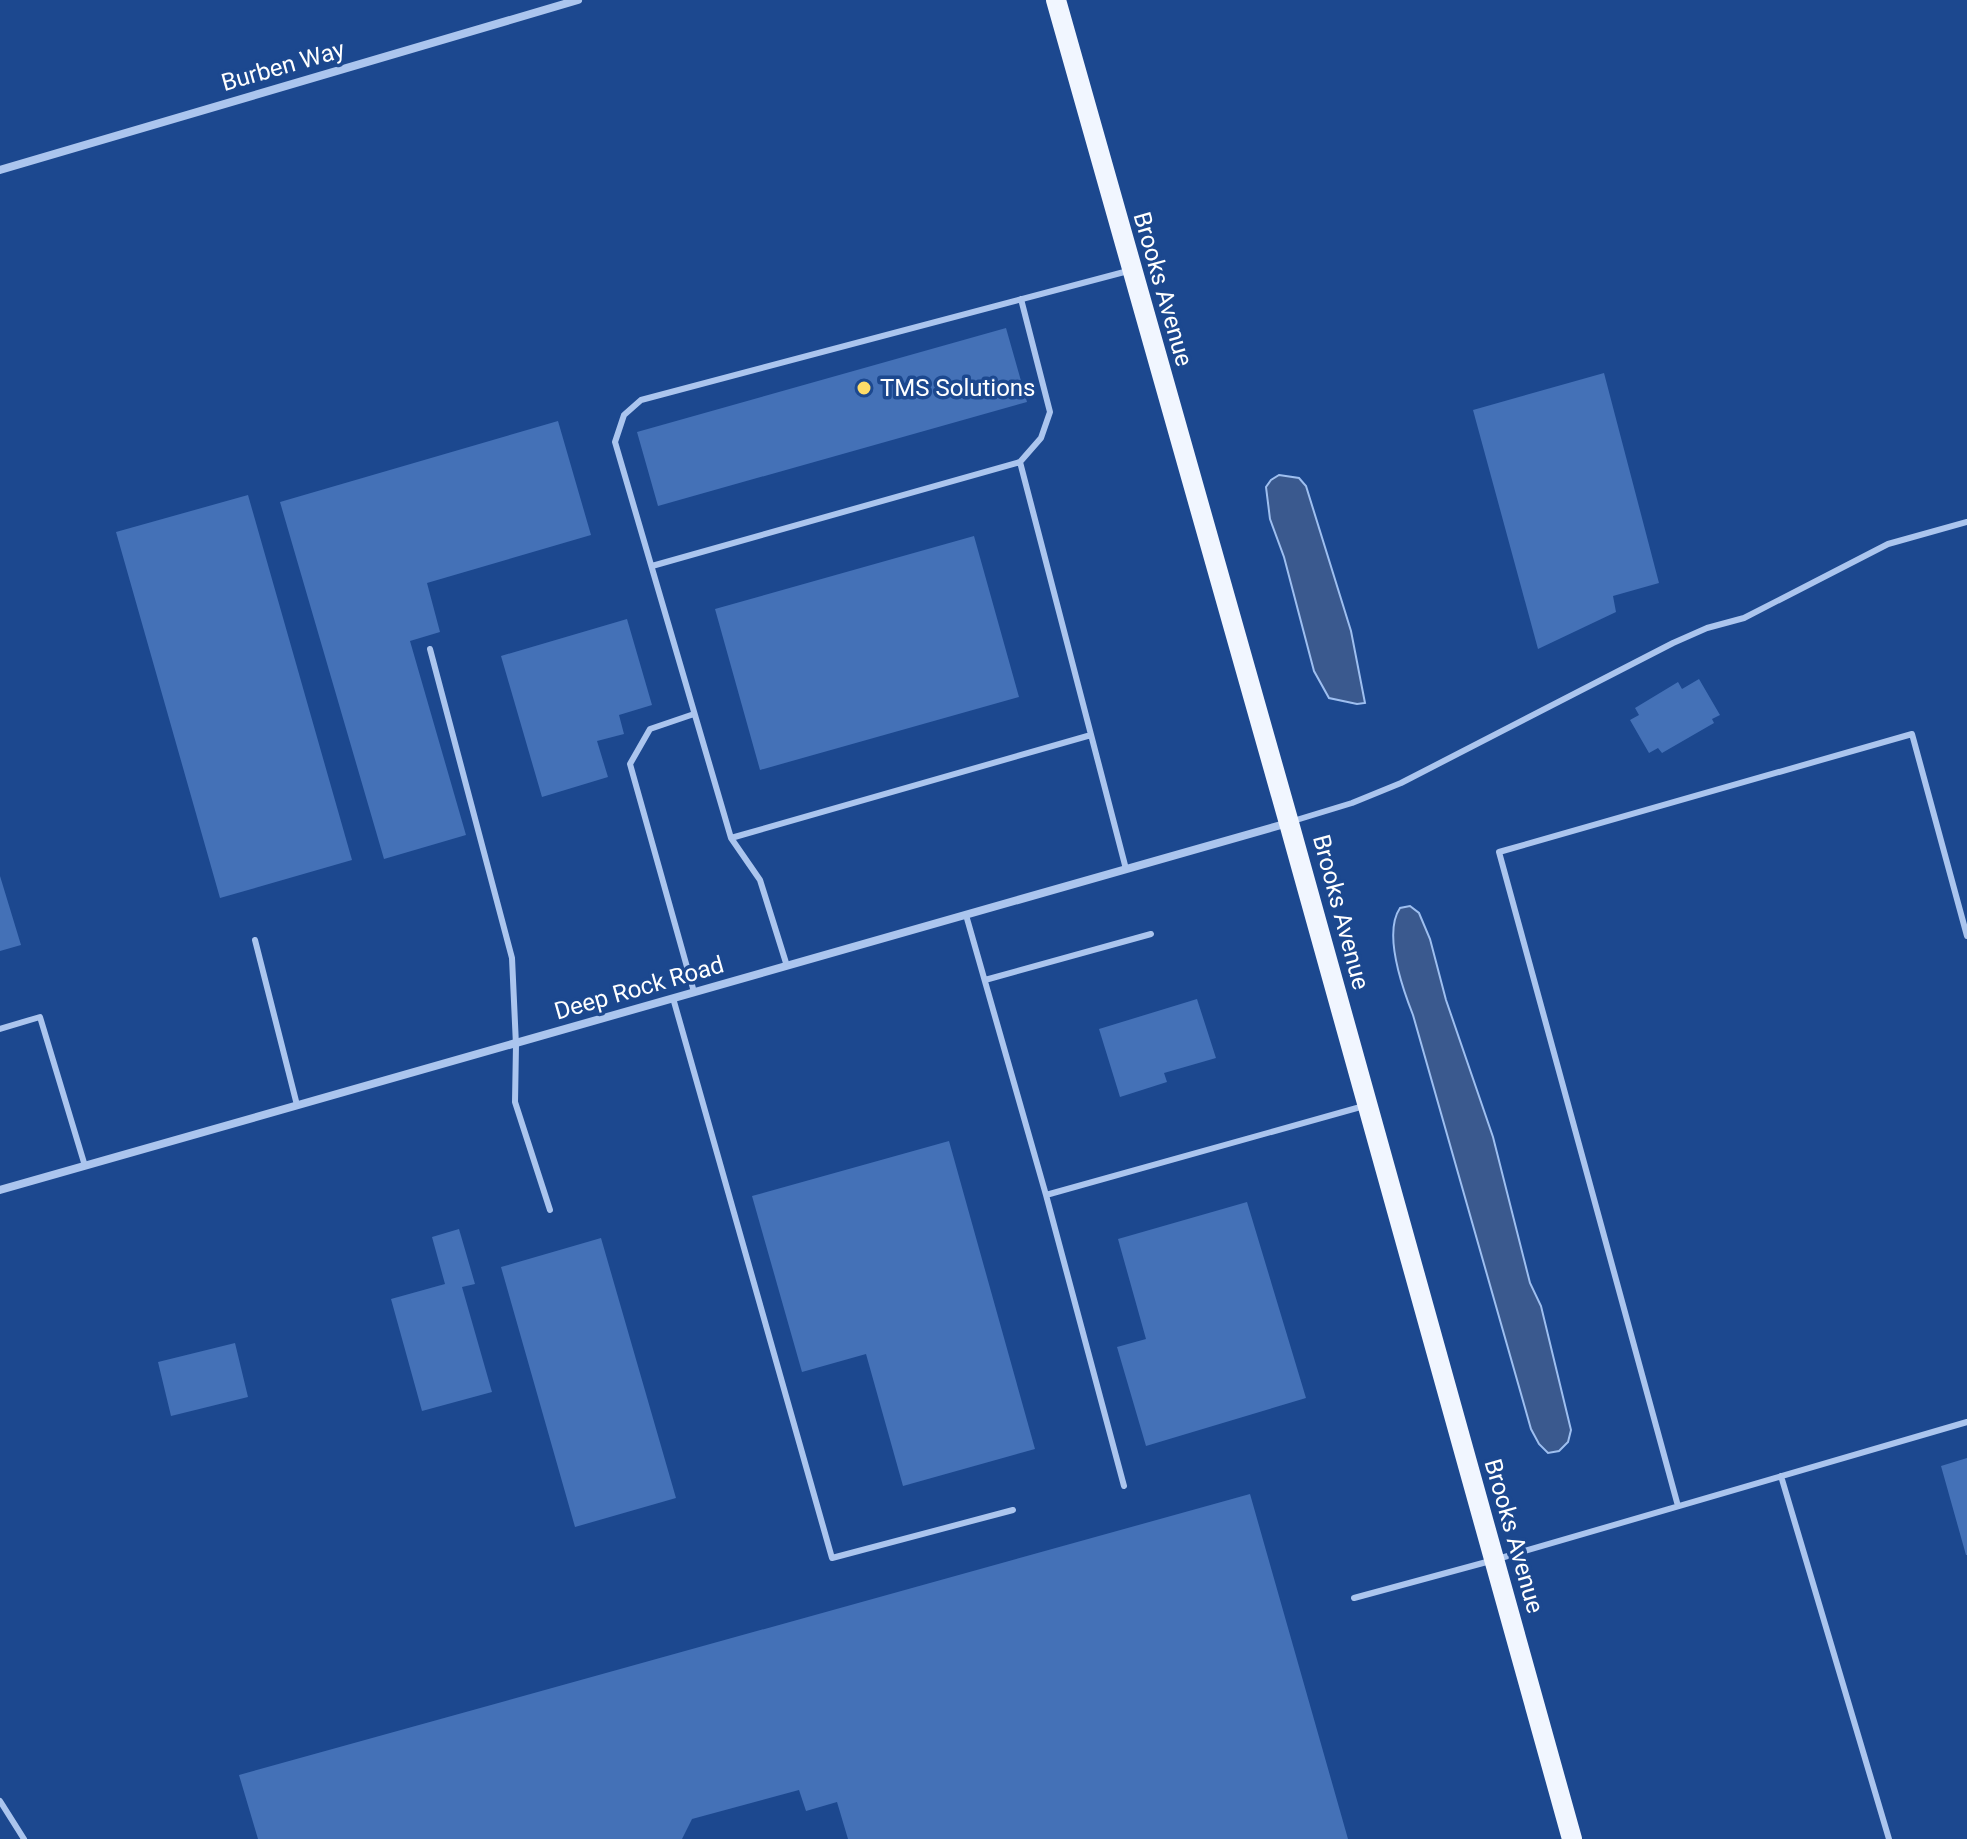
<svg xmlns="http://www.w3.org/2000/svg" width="1967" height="1839" viewBox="0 0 1967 1839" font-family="Roboto,sans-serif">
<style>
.water{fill:#3a598e;stroke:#9ebff0;stroke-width:2}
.building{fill:#4471b7}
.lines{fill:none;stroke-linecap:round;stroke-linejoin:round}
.lane{stroke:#abc5ee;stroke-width:6}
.street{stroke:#abc5ee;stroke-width:8}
.primary{stroke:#f1f6ff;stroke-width:20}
.poi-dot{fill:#fedc68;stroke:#1c488f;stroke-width:3}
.labels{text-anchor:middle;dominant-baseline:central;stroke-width:7;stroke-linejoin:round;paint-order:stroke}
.street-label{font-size:24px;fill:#fff;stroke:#1c488f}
.poi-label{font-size:24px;fill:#fff;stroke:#1c488f;text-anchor:start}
</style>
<rect width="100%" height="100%" fill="#1c488f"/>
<!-- water -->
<path class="water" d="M 1279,475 L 1299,478 L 1306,486 L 1351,631 L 1365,703 L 1357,704 L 1329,698 L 1314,671 L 1284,557 L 1270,519 L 1266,487 L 1271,480 Z
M 1410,906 L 1419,913 L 1430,939 L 1446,1000 L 1493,1137 L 1530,1283 L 1541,1306 L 1571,1430 L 1568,1442 L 1559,1451 L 1548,1453 L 1539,1444 L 1531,1429 L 1413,1015 C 1402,987 1383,933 1400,908 Z"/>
<!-- building -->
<path class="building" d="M 1006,328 L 1027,402 L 658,506 L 637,432 Z
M 1604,373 L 1659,583 L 1613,596 L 1616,612 L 1538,649 L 1473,410 Z
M 558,421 L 591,535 L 427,583 L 440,632 L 410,641 L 466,835 L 384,859 L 280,502 Z
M 248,495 L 352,860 L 220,898 L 116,532 Z
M 974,536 L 1019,697 L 760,770 L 715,609 Z
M 627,619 L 652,705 L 619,715 L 624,734 L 597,741 L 608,777 L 542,797 L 501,656 Z
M 1699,679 L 1720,715 L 1712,719 L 1714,723 L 1662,753 L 1658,748 L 1649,753 L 1630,720 L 1639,715 L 1635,708 L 1678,682 L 1682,689 Z
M 0,876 L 21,945 L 0,951 Z
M 1197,999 L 1216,1058 L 1164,1073 L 1167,1082 L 1120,1097 L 1099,1029 Z
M 949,1141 L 1035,1449 L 903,1486 L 866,1354 L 802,1372 L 752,1196 Z
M 1247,1202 L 1306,1398 L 1146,1446 L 1117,1347 L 1146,1339 L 1118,1239 Z
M 459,1229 L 475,1284 L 462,1287 L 492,1392 L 422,1411 L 391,1299 L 445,1284 L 432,1237 Z
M 601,1238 L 676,1498 L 575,1527 L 501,1267 Z
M 235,1343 L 248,1397 L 171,1416 L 158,1362 Z
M 1967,1458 L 1967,1555 L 1966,1555 L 1941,1466 Z
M 1250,1494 L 1348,1839 L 848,1839 L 837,1802 L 806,1811 L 799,1790 L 692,1819 L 682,1839 L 258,1839 L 239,1775 Z"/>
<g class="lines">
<!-- lane -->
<path class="lane" d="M 1021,299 L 1050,412 L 1041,438 L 1020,462 L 1126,869
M 652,566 L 1020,462
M 430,649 L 512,958 L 516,1045 L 515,1102 L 550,1210
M 1293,821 L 1352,803 L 1401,783 L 1673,643 L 1707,628 L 1744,618 L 1888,544 L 1967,522
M 731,838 L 1091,735
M 966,915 L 1046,1195
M 255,940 L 297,1105
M 787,966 L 760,880 L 731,838 L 615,442 L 624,415 L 641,400 L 1128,271
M 985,980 L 1151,934
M 694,992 L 630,764 L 650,729 L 694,714
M 673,998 L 832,1558 L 1013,1510
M 0,1029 L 40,1017 L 85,1166
M 1781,1476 L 1889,1839
M 1124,1486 L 1046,1195 L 1364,1106
M 1678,1506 L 1499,852 L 1912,734 L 1967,936
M 1354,1598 L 1494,1560 L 1967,1422
M 0,1801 L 24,1839"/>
<!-- street -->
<path class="street" d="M 0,170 L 578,0
M 0,1190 L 1288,823"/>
<!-- primary -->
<path class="primary" d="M 1056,0 L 1289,823 L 1572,1839"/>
</g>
<!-- markers -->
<circle class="poi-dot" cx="864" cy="388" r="8"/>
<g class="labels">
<!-- street labels -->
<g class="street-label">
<text transform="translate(283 66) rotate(-16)">Burben Way</text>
<text transform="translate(1163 289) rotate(74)">Brooks Avenue</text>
<text transform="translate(1341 912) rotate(75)">Brooks Avenue</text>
<text transform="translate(639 988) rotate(-16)">Deep Rock Road</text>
<text transform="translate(1514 1536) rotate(74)">Brooks Avenue</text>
</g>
<!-- poi labels -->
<g class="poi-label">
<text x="880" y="388">TMS Solutions</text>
</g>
</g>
</svg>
